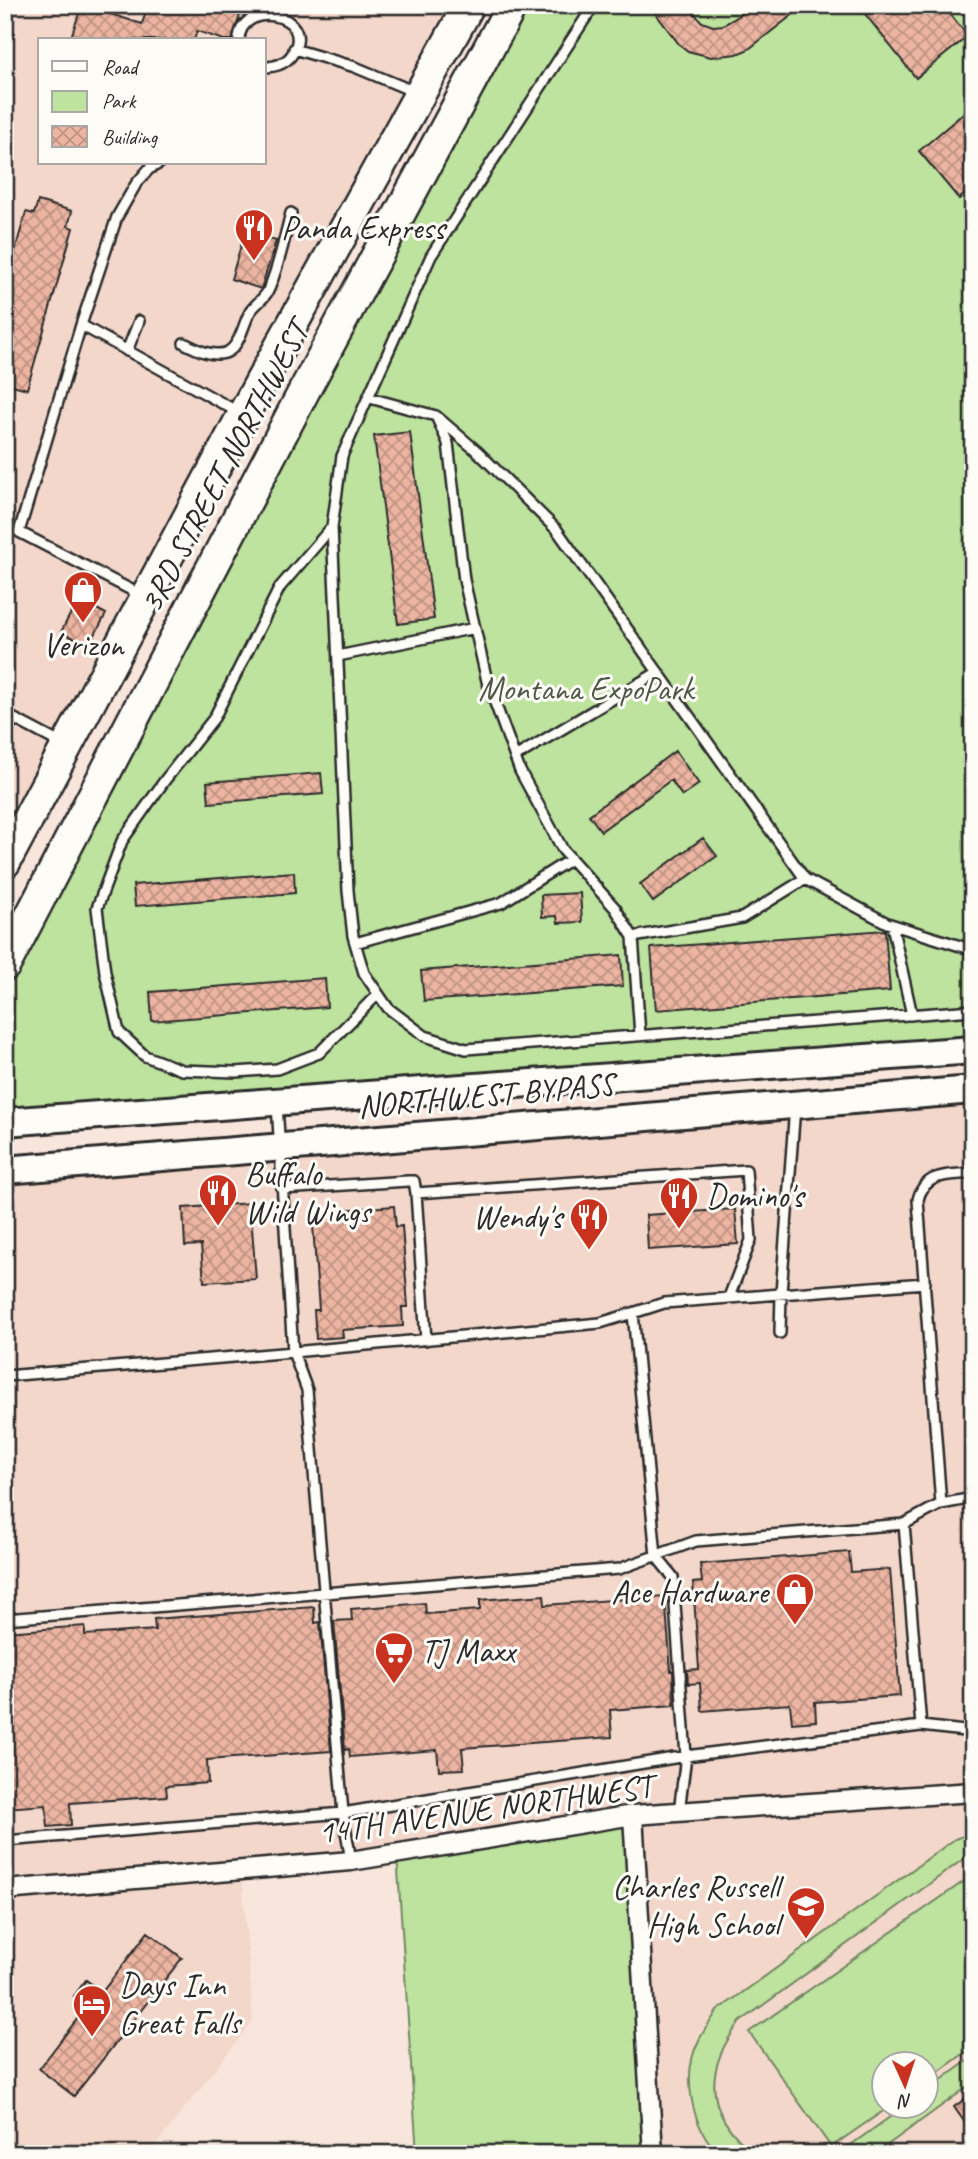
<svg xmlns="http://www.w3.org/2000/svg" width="978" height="2159" viewBox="0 0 978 2159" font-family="Caveat,sans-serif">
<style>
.built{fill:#f4d7cb;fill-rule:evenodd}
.park{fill:#bde39e;stroke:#748764;stroke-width:2}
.building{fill:url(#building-cross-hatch);stroke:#2b2b2b;stroke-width:2}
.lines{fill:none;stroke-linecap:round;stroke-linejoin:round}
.service-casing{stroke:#2b2b2b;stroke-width:14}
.minor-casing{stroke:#2b2b2b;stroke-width:23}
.secondary-casing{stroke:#2b2b2b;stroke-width:32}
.trunk-casing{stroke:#2b2b2b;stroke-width:35}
.service{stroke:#fdfcf7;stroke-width:9}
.minor{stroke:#fdfcf7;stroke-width:18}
.secondary{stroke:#fdfcf7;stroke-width:26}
.trunk{stroke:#fdfcf7;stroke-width:30}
.labels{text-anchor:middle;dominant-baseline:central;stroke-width:6;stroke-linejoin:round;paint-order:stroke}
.poi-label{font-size:33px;fill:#2b2b2b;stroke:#fdfcf7;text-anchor:start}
.street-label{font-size:33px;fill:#2b2b2b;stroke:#fdfcf7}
.park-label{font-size:33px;fill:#505948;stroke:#fdfcf7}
</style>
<defs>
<pattern id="building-cross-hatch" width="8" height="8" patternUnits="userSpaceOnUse" patternTransform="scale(1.75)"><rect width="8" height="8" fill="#ecb4a1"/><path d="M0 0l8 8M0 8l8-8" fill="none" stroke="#bf9383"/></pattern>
</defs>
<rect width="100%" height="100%" fill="#f8e6dd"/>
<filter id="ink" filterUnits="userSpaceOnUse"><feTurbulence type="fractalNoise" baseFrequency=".0143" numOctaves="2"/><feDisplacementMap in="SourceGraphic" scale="14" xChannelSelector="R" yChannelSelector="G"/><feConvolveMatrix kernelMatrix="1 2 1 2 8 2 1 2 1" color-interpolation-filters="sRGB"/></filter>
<g filter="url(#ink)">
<!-- built -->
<path class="built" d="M 5,5 L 469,5 L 5,862 ZM 40,40 L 264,40 L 264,163 L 40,163 Z
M 973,1090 L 973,2154 L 652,2154 L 633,1816 L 242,1871 L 253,2021 L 149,2154 L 5,2154 L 5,1170 ZM 884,2064 L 926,2064 L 926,2106 L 884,2106 Z"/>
<!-- park -->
<path class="park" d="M 512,5 L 973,5 L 973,1050 L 5,1122 L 5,965 Z
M 633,1815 L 653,2154 L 417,2154 L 397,1855 Z
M 973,1832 L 973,1855 L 965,1858 L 740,2022 C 702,2071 705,2115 755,2154 L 719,2154 C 691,2126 681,2075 699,2040 C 704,2030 711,2021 717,2011 L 955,1839 Z
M 973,1875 L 973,2047 L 926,2081 L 926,2064 L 884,2064 L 884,2106 L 889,2107 L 831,2147 L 749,2032 Z
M 973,2057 L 973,2083 L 875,2154 L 838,2154 L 904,2107 L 926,2106 L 926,2091 Z"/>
<!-- building -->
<path class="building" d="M 82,5 L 142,24 L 148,5 L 210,5 L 240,15 L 232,40 L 224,40 L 197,31 L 194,40 L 70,40 Z
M 649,5 L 687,5 L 702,22 L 713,26 L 723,25 L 734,19 L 752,5 L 805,5 L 749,49 L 737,54 L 711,57 L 688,51 L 679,44 Z
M 858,5 L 943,5 L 968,36 L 916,78 Z
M 973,105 L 973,187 L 959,199 L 919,151 Z
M 38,201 L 72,211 L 68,226 L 73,228 L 27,389 L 5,383 L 5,286 L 26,212 L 34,214 Z
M 245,232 L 276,241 L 261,289 L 231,279 Z
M 410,432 L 434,619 L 398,624 L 374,436 Z
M 78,599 L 106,614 L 89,646 L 61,632 Z
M 675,751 L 699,784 L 682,796 L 671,780 L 601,831 L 589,815 Z
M 321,773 L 323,794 L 209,803 L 207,782 Z
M 703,838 L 717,856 L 653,902 L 640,884 Z
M 294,872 L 295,893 L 135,906 L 133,885 Z
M 580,893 L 582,922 L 558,923 L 557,916 L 542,917 L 541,895 Z
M 885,930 L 890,991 L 656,1010 L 651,948 Z
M 621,955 L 623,986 L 424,1001 L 421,971 Z
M 325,978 L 327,1007 L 152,1021 L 150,992 Z
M 250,1203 L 256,1279 L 204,1282 L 201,1245 L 185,1246 L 183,1208 Z
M 394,1206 L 396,1227 L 402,1226 L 408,1307 L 402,1307 L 403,1326 L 342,1330 L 343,1337 L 316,1339 L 314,1310 L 319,1310 L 312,1212 Z
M 735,1209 L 738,1244 L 648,1250 L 646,1215 Z
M 849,1552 L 851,1572 L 890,1569 L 900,1696 L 815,1702 L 816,1721 L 792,1723 L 790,1704 L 702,1711 L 700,1683 L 688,1684 L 687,1670 L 699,1669 L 693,1583 L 702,1582 L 700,1564 Z
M 544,1595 L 545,1605 L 665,1596 L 671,1671 L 673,1671 L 674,1705 L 610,1710 L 612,1737 L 462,1748 L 464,1769 L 439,1770 L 437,1750 L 350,1757 L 349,1749 L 345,1750 L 334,1621 L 352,1620 L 351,1609 L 425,1603 L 426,1614 L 480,1610 L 480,1600 Z
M 314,1607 L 315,1623 L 320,1622 L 331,1751 L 207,1760 L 208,1783 L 166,1786 L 167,1796 L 70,1803 L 71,1825 L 48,1827 L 46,1805 L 5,1808 L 5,1632 L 85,1626 L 85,1635 L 155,1630 L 154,1619 Z
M 148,1932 L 182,1958 L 74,2096 L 39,2069 L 87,2006 L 74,1996 L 86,1980 L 102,1992 Z
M 973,2093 L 973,2134 L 954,2107 Z"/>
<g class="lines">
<!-- service casing -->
<g class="service-casing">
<path id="service" d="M 594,5 L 431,256 L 342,456 L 332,527 L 348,891 L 353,936 L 364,973 L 388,1008 L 425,1036 L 466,1049 L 973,1010
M 239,40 C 240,0 316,12 293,53 C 287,63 276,67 264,67
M 294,49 L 355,67 L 415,92
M 81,325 L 238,412
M 184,343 C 196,349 211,357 225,353 C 240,348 243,324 250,312 C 255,304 263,300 268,291 C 279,267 284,239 291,213
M 127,351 L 139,321
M 370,398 L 436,416 L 448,443 L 464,580 L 487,681 L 520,771 L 563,850 L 615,908 L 633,937 L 640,1035
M 436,416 L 478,452 L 557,530 L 805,879 L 887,923 L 973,950
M 332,527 L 280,587 L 214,718 L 165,780 L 122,841 L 97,908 L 105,972 L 119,1032 L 145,1056 L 182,1070 L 236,1072 L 277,1069 L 319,1053 L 378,994
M 141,595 L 19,532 L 81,325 L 117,217 L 136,184 L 149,169 L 160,163
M 338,656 L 475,628
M 5,714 L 62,744
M 515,757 L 658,672
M 892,925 L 912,1015
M 633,937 L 742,918 L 805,879
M 355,943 L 501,903 L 571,859
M 277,1105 L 293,1352 L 307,1390 L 343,1813 L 351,1861
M 282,1189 L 408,1181 L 414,1181 L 416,1193
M 780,1333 L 781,1293 L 795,1106
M 426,1340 L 416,1193 L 746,1170 L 751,1240 L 729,1297
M 5,1376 L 293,1352 L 600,1323 L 633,1313
M 941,1504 L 918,1200 C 924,1172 950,1175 973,1173
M 904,1524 L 921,1726 L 973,1732
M 5,1619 L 619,1569 L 696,1541 L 904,1524 L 941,1504 L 973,1498
M 679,1812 L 686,1756 L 673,1577 L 656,1556 L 633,1313 L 664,1303 L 925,1283
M 5,1841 L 343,1813 L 686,1756 L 921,1726"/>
</g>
<!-- minor casing -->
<g class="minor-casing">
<path id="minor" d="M 633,1815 L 653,2154
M 5,1890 L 351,1861 L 633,1815 L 973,1792"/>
</g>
<!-- secondary casing -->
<g class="secondary-casing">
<path id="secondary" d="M 5,1122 L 973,1050
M 5,1170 L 973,1090"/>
</g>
<!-- trunk casing -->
<g class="trunk-casing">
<path id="trunk" d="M 5,862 L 261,381 L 469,5
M 5,965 L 303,393 L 512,5"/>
</g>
<!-- service -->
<use href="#service" class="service"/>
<!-- minor -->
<use href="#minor" class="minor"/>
<!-- secondary -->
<use href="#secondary" class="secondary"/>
<!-- trunk -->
<use href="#trunk" class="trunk"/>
</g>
</g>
<!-- icons -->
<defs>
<g id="restaurant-pin" transform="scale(2.0125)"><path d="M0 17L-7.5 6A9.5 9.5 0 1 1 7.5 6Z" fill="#c8321e" stroke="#fdfcf7"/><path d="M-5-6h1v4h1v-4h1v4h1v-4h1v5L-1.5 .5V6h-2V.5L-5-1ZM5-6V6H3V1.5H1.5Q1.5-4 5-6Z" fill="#fff"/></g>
<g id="shop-pin" transform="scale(2.0125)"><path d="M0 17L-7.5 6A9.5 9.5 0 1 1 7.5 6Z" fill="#c8321e" stroke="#fdfcf7"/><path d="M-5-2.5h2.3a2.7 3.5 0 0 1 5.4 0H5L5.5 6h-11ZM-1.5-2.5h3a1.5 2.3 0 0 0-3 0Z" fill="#fff"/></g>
<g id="supermarket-pin" transform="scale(2.0125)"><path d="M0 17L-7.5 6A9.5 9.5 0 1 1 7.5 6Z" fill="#c8321e" stroke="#fdfcf7"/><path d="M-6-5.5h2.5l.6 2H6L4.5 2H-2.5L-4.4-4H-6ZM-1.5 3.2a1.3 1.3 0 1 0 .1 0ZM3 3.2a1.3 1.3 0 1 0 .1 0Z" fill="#fff"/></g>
<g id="school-pin" transform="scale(2.0125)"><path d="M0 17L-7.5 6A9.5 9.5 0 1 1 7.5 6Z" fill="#c8321e" stroke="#fdfcf7"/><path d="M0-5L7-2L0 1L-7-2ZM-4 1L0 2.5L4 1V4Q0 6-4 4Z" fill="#fff"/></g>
<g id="hotel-pin" transform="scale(2.0125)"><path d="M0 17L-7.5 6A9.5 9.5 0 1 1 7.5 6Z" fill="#c8321e" stroke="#fdfcf7"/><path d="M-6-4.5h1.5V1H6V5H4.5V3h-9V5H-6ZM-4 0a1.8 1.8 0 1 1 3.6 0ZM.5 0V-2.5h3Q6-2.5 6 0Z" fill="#fff"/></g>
</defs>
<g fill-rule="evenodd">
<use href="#restaurant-pin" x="254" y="228"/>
<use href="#shop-pin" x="83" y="590"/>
<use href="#restaurant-pin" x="218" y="1193"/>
<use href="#restaurant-pin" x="679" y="1196"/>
<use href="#restaurant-pin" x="589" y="1217"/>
<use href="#shop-pin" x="795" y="1592"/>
<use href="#supermarket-pin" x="394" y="1651"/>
<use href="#school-pin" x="806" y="1906"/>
<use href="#hotel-pin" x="92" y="2004"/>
</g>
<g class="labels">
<!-- poi labels -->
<g class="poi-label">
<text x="281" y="228">Panda Express</text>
<text x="83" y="645" text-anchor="middle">Verizon</text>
<text x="245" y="1174">Buffalo<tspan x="245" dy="38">Wild Wings</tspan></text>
<text x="706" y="1196">Domino's</text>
<text x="562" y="1217" text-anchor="end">Wendy's</text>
<text x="768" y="1592" text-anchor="end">Ace Hardware</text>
<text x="421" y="1651">TJ Maxx</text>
<text x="779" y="1887" text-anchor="end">Charles Russell<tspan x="779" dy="38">High School</tspan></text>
<text x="119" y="1985">Days Inn<tspan x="119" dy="38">Great Falls</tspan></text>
</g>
<!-- street labels -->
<g class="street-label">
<text transform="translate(224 467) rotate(-62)">3RD STREET NORTHWEST</text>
<text transform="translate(486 1095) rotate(-5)">NORTHWEST BYPASS</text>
<text transform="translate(485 1809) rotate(-8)">14TH AVENUE NORTHWEST</text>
</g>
<!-- park labels -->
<g class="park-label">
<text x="586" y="689">Montana ExpoPark</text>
</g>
</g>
<!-- margin -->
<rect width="978" height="2159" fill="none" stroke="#fdfcf7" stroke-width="28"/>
<rect x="14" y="14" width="950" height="2131" fill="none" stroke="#2b2b2b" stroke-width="2.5" filter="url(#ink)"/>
<!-- legend -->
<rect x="38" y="38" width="228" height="126" fill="#fdfcf7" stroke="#a9a8a5" stroke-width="2"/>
<rect x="52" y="61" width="35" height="10" fill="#fdfcf7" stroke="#a9a8a5" stroke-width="2"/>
<text x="102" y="74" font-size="21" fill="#2b2b2b">Road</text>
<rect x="52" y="91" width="35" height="21" fill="#bde39e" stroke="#a9a8a5" stroke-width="2"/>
<text x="102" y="108" font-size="21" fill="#2b2b2b">Park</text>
<rect x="52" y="126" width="35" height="21" fill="url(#building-cross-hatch)" stroke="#a9a8a5" stroke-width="2"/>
<text x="102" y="144" font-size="21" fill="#2b2b2b">Building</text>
<!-- north arrow -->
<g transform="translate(905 2085) rotate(177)"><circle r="33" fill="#fdfcf7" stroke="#a9a8a5" stroke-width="2"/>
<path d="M0-5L12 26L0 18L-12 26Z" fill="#c8321e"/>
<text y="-10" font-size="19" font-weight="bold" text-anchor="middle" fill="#2b2b2b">N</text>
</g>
</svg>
